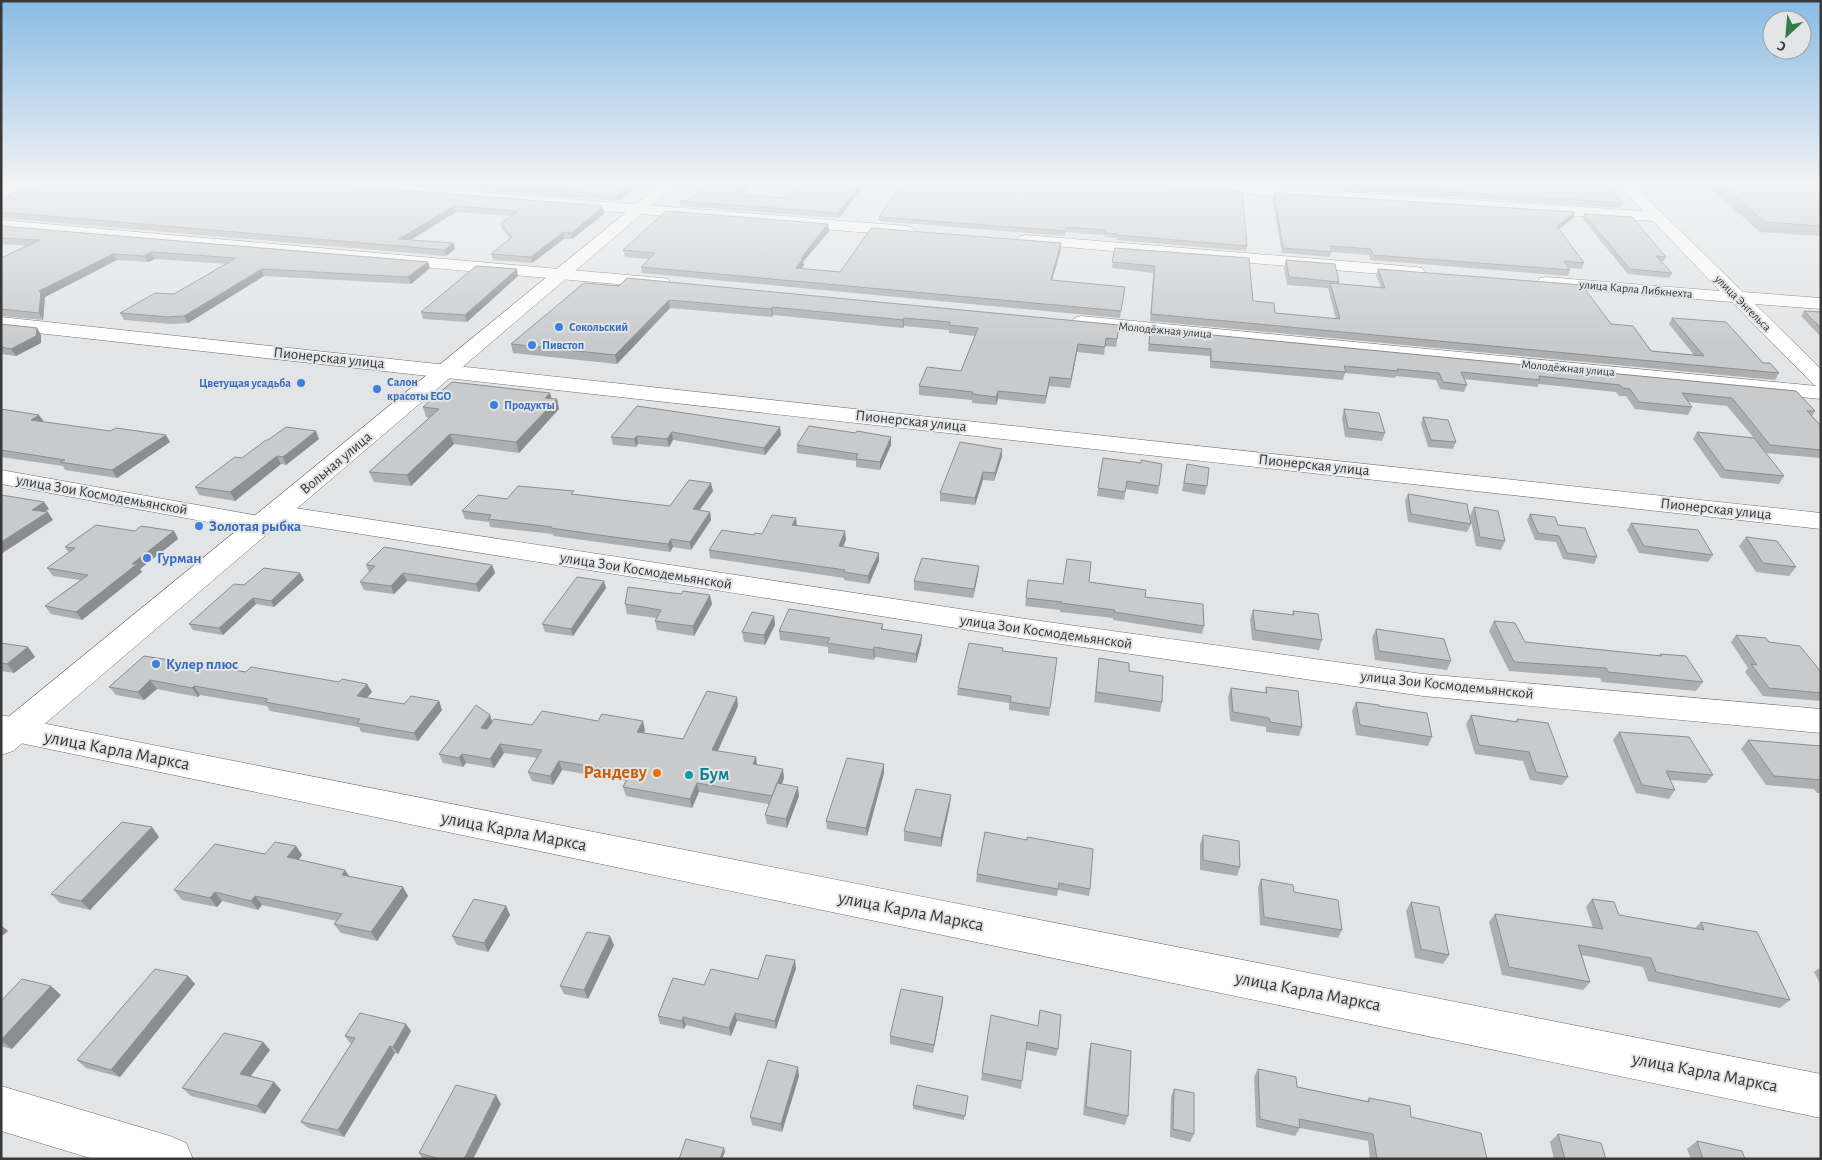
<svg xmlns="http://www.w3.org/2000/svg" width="1822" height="1160" viewBox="0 0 1822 1160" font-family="'Alegreya Sans',sans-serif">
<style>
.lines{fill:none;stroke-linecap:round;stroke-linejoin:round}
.minor-casing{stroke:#68696b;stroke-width:1}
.major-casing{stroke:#68696b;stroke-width:1}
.minor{fill:#fff;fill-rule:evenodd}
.major{fill:#fff;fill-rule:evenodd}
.wall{fill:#acaeaf}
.shaded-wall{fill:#8c8d8f}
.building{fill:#c8cacc;stroke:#8c8d8f}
.shop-dot{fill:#3f7fe0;stroke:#e2e4e6;stroke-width:2}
.food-dot{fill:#e8710a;stroke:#e2e4e6;stroke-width:2}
.culture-dot{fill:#0f9aa8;stroke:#e2e4e6;stroke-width:2}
.labels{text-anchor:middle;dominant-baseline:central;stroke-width:4;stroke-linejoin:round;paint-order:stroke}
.far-street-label{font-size:12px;fill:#383839;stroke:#e2e4e6}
.far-shop-label{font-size:12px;font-weight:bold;fill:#366cbe;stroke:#e2e4e6;text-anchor:start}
.street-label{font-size:15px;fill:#383839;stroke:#e2e4e6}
.shop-label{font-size:15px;font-weight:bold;fill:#366cbe;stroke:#e2e4e6;text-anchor:start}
.near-street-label{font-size:18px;fill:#383839;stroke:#e2e4e6}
.near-food-label{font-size:18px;font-weight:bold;fill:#c56008;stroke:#e2e4e6;text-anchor:end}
.near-culture-label{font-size:18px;font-weight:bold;fill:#0d838f;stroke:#e2e4e6;text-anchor:start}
</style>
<rect width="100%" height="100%" fill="#e2e4e6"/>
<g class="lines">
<!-- minor casing -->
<g class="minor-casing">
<path id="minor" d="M 15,183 L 35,183 L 33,186 L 1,198 L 1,189 Z
M 307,183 L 371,183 L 907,226 L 913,228 L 915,231 L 913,234 L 907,236 L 314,187 Z
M 1132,183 L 1210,183 L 1643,211 L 1616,183 L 1631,183 L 1743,292 L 1821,298 L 1821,309 L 1755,304 L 1821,369 L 1821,399 L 1074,326 L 1072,322 L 1074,318 L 1081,316 L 1817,386 L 1814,385 L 1732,302 L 1546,287 L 1540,286 L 1537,282 L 1540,278 L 1546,277 L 1720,291 L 1653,221 L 1139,187 Z
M 1,220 L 662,278 L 668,279 L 671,283 L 668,287 L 662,288 L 1,230 Z
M 1025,235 L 1416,267 L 1422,268 L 1425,272 L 1422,276 L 1416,277 L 1019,243 L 1017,240 L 1019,237 Z
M 1,317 L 1821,513 L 1821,529 L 1,329 Z
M 1,470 L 265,517 L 262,513 L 266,508 L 275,505 L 1026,619 L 1423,674 L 1821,709 L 1821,733 L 1423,696 L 1026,639 L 272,520 L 275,524 L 271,529 L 262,532 L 1,484 Z
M 1,715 L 1821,1074 L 1821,1118 L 1,739 Z
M 1,1086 L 170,1136 L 186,1143 L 193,1159 L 93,1159 L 1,1131 Z"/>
</g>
<!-- major casing -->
<g class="major-casing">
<path id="major" d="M 662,183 L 678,183 L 13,751 L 1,755 L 1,723 Z"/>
</g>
<!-- minor -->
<use href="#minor" class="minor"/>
<!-- major -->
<use href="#major" class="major"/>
</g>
<!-- wall -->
<path class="wall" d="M 399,183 L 636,183 L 633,185 L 634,189 L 619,201 Z
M 866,183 L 839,218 L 680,206 L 680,201 L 740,195 L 784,198 Z
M 902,183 L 1247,246 L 1246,251 L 1117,240 L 1117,238 L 1104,237 L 1105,235 L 1066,232 L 1064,236 L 879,221 L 879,217 Z
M 1270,183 L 1605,183 L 1622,203 L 1620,208 L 1270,185 Z
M 1704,183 L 1821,183 L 1821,236 L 1760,232 Z
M 1274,193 L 1575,212 L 1573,218 L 1559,229 L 1584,263 L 1582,269 L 1568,268 L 1570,270 L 1568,276 L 1371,260 L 1369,255 L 1331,252 L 1330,257 L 1282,253 L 1272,198 Z
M 1,198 L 602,206 L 604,214 L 572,239 L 564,239 L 532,263 L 493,260 L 491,254 L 510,238 L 502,229 L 501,223 L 511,216 L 456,212 L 410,240 L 453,243 L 455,249 L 446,256 L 1,218 Z
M 1584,214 L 1666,257 L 1664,261 L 1661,261 L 1672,273 L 1669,278 L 1628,274 L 1582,218 Z
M 1,226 L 430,268 L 411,284 L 264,276 L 188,323 L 171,324 L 124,320 L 120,313 L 174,294 L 227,264 L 155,259 L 148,262 L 117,260 L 45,297 L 43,320 L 1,316 L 1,258 L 29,246 L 1,244 Z
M 829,231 L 803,262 L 804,265 L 801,269 L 840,272 L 1061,243 L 1061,249 L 1052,280 L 1125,287 L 1120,318 L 642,273 L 641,267 L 649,259 L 625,257 L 623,250 Z
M 1115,248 L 1253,301 L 1275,313 L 1336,319 L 1328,288 L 1287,285 L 1284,268 L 1286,260 L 1339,282 L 1339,284 L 1381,287 L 1376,275 L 1378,269 L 1611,324 L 1651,351 L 1694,355 L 1669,324 L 1672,318 L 1763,363 L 1779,373 L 1775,380 L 1150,321 L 1153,273 L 1112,268 Z
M 518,276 L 467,322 L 423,319 L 421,312 Z
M 584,283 L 1119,325 L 1116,347 L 1105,346 L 1104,355 L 1077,352 L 1070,388 L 1049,386 L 1045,404 L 998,399 L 996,405 L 972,403 L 972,400 L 919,395 L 919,386 L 961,371 L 975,336 L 949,333 L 949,330 L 904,326 L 903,328 L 773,315 L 772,317 L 670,308 L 617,364 L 513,353 L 511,344 Z
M 1804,311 L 1821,312 L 1821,337 L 1801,316 Z
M 1,324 L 37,328 L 41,335 L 41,343 L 16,356 L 1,354 Z
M 1150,329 L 1796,391 L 1815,411 L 1812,416 L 1821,426 L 1821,458 L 1765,453 L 1784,476 L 1779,484 L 1721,478 L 1693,439 L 1697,432 L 1754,438 L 1727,406 L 1688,402 L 1692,407 L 1688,415 L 1635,409 L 1626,396 L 1619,396 L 1616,392 L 1539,384 L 1537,387 L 1464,379 L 1467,385 L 1464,392 L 1440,389 L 1436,380 L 1396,376 L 1395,378 L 1345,373 L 1343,380 L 1210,368 L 1210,356 L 1148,351 Z
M 550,393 L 551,399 L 557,399 L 559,409 L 519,453 L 454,444 L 411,486 L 374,482 L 369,472 L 429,418 L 426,417 L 423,407 Z
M 637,406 L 781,435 L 765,455 L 673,440 L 669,447 L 638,444 L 636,447 L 613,445 L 611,437 Z
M 1,409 L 39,415 L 44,422 L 170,442 L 117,478 L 65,470 L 63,466 L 1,457 Z
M 1344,409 L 1385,433 L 1382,441 L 1345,437 L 1342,418 Z
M 1423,417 L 1456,442 L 1453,449 L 1428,447 L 1421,424 Z
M 856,433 L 891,437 L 891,445 L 880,470 L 856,467 L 856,461 L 797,453 L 797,445 Z
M 319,439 L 286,465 L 281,464 L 235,501 L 199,495 L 195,487 L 242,458 Z
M 1002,456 L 994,481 L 983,480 L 975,505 L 940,501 L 940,493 Z
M 1103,458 L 1159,486 L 1158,494 L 1126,489 L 1124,500 L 1097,496 Z
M 1187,464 L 1207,486 L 1205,495 L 1182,491 Z
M 713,491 L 699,510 L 710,512 L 711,520 L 691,550 L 673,547 L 670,552 L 554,536 L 553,534 L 490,527 L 489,522 L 465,519 L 462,511 L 507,499 L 575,494 L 670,506 Z
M 1408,494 L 1471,524 L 1467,532 L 1408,522 L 1405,501 Z
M 1474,507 L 1505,541 L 1501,550 L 1476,546 L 1470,516 Z
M 1530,514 L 1558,525 L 1597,557 L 1594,564 L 1563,559 L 1556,542 L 1535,540 L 1527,520 Z
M 1631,523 L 1713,555 L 1708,562 L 1639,553 L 1627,530 Z
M 797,526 L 846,539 L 843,547 L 879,553 L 879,561 L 869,584 L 844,580 L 844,578 L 710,558 L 709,550 L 754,535 L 762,534 Z
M 135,531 L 174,531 L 178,539 L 140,569 L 142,572 L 82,620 L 51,614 L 45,606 L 80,580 L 53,576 L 47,568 L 69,553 L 65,547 Z
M 1746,537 L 1796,567 L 1789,576 L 1756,572 L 1739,546 Z
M 366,565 L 492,565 L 495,573 L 479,592 L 407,581 L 394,594 L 364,590 L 360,582 L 369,572 Z
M 978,575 L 973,598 L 914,590 L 914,581 Z
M 304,580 L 274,607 L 256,604 L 223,635 L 193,630 L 189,624 L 244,585 Z
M 1089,582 L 1145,597 L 1204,626 L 1202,634 L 1113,620 L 1113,618 L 1060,612 L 1060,610 L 1025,606 L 1026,598 L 1063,584 Z
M 606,588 L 573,636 L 545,632 L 542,624 Z
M 625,604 L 712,604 L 694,636 L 657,630 L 655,621 L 656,618 L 627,614 Z
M 1253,610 L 1292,615 L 1293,611 L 1322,640 L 1319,650 L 1252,640 L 1250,619 Z
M 774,616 L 775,625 L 765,645 L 744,642 L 742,632 Z
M 1494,621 L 1525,642 L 1659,656 L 1660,654 L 1703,682 L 1696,691 L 1602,682 L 1600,678 L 1509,671 L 1489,631 Z
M 883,624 L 883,630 L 922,635 L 921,644 L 916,663 L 875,657 L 874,660 L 828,653 L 828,647 L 780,640 L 779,631 Z
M 1376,629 L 1451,661 L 1447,670 L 1375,660 L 1372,638 Z
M 1736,635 L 1821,672 L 1821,701 L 1763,696 L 1745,672 L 1748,668 L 1731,642 Z
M 1,643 L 28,647 L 35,657 L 14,673 L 1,671 Z
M 1002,651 L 1057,658 L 1049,716 L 1009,710 L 1009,703 L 957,695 L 958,688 Z
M 144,656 L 246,672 L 339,682 L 367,684 L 372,692 L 367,698 L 404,704 L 439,701 L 442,710 L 418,741 L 361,732 L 359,727 L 270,711 L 267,706 L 200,695 L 198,697 L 157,689 L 144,700 L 116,695 L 109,687 Z
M 1099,658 L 1129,671 L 1162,702 L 1160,712 L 1094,702 Z
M 1266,687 L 1302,727 L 1299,736 L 1266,732 L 1266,727 L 1230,721 L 1228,697 L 1231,688 L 1265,693 Z
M 1356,702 L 1432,737 L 1428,746 L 1356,735 L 1352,711 Z
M 738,706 L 718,751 L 756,757 L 757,765 L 784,778 L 782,784 L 799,796 L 787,828 L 767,824 L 765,815 L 769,804 L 699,792 L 692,808 L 626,796 L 623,787 L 626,781 L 562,770 L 553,785 L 532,781 L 528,772 L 537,758 L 504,753 L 494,768 L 466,763 L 463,767 L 443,763 L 439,754 L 490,715 L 492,722 L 532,725 L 645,730 L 644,733 L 683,739 Z
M 1471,715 L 1515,722 L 1517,719 L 1568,777 L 1562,785 L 1530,780 L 1523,761 L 1475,754 L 1466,724 Z
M 1619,732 L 1713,775 L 1706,783 L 1670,780 L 1675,790 L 1669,799 L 1636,793 L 1613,740 Z
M 1748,740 L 1821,746 L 1821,793 L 1817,793 L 1814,789 L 1766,785 L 1741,749 Z
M 884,773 L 867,836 L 827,829 L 826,821 Z
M 950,804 L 941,847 L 904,841 L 904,831 Z
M 1203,835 L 1240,867 L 1237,876 L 1200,870 L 1200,845 Z
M 159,837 L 90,910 L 60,903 L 51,894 Z
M 1027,840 L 1090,889 L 1089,896 L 1058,890 L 1057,896 L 976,882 L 977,874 Z
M 296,846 L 302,855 L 298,860 L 345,870 L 349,876 L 403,887 L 408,896 L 377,941 L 341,933 L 334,924 L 337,921 L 262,905 L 258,910 L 222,901 L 217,907 L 182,900 L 174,890 L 265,854 Z
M 1261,879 L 1294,892 L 1342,930 L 1338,938 L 1260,925 L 1258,887 Z
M 1592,899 L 1619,915 L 1695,928 L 1701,922 L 1790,1000 L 1780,1008 L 1648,981 L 1643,967 L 1582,955 L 1590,982 L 1583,990 L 1502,975 L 1489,922 L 1495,914 L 1593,928 L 1586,907 Z
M 1411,902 L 1449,955 L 1443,964 L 1415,958 L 1406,911 Z
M 506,906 L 510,915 L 488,952 L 457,945 L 452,936 Z
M 614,945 L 588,999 L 564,994 L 560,986 Z
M 1821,967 L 1821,985 L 1814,972 Z
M 796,968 L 776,1029 L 737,1021 L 731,1036 L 686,1025 L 684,1029 L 660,1024 L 658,1016 L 704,985 L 758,979 Z
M 188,976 L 195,984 L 120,1077 L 86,1068 L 77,1060 Z
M 61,995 L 12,1049 L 1,1046 L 1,1001 Z
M 943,997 L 942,1006 L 933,1053 L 890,1044 L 890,1036 Z
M 1040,1010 L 1058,1049 L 1056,1056 L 1026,1050 L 1021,1089 L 981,1080 L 982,1073 L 1038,1025 Z
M 411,1031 L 398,1054 L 395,1053 L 344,1137 L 308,1128 L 301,1122 L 352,1043 L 350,1043 L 345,1036 Z
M 263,1042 L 270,1050 L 251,1076 L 274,1082 L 281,1090 L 265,1114 L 191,1096 L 182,1088 Z
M 1091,1043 L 1128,1116 L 1125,1125 L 1083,1115 L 1089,1051 Z
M 1258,1069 L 1297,1087 L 1367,1101 L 1369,1098 L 1411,1117 L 1487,1159 L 1370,1159 L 1368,1141 L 1300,1128 L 1295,1136 L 1256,1127 L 1254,1077 Z
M 799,1076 L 782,1132 L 752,1125 L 750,1117 Z
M 1174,1089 L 1194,1134 L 1190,1142 L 1170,1137 L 1171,1097 Z
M 968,1096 L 964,1120 L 913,1109 L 913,1105 Z
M 501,1104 L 473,1159 L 423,1159 L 419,1153 Z
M 1558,1134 L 1606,1159 L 1554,1159 L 1550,1142 Z
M 1697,1141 L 1745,1159 L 1691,1159 L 1687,1149 Z"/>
<!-- shaded-wall -->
<path class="shaded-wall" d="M 628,183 L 636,183 L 633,185 L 634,189 L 619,201 L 617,195 Z
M 746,183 L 752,183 L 736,199 L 735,194 Z
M 862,183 L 866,183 L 839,218 L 838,213 Z
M 454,206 L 456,212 L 401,246 L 399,239 Z
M 602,206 L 604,214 L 572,239 L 571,233 Z
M 1575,212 L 1573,218 L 1555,232 L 1557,226 Z
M 828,224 L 829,231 L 803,262 L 804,265 L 796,275 L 796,268 L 801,258 Z
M 563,232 L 564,239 L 532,263 L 531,257 Z
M 453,243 L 455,249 L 446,256 L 445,250 Z
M 1061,243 L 1061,249 L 1050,287 L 1051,280 Z
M 151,252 L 155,259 L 148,262 L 144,256 Z
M 113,254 L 117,260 L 45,297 L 43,320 L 39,313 L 39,291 Z
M 428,262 L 430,268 L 411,284 L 408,277 Z
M 262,269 L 264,276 L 188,323 L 184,316 Z
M 517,269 L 518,276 L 467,322 L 465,315 Z
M 669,300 L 670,308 L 617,364 L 615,355 Z
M 772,307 L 773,315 L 772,317 L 771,309 Z
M 904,318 L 904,326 L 903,328 L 903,320 Z
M 37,328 L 41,335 L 41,343 L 16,356 L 11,349 Z
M 1078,344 L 1077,352 L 1070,388 L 1071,379 Z
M 1050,377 L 1049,386 L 1045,404 L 1046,396 Z
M 998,391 L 998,399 L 996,405 L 996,397 Z
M 550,393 L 553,403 L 545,398 Z
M 557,399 L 559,409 L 519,453 L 516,442 Z
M 39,415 L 44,422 L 31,420 Z
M 780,427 L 781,435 L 765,455 L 764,448 Z
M 316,431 L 319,439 L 286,465 L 283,457 Z
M 672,432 L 673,440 L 669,447 L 667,439 Z
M 450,434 L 454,444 L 411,486 L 407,475 Z
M 166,435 L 170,442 L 117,478 L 112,470 Z
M 637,436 L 638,444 L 636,447 L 634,439 Z
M 891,437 L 891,445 L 880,470 L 880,462 Z
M 1002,449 L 1002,456 L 994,481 L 995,473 Z
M 277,456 L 281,464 L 235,501 L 230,492 Z
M 983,472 L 983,480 L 975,505 L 975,498 Z
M 711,483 L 713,491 L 695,517 L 693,509 Z
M 44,502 L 49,509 L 37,517 L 32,510 Z
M 48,512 L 53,520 L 1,554 L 1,542 Z
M 710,512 L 711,520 L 691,550 L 690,542 Z
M 796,518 L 797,526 L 792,525 Z
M 174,531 L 178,539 L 140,569 L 142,572 L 82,620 L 76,612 L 132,564 Z
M 845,531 L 846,539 L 840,554 L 839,546 Z
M 671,539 L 673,547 L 670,552 L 668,544 Z
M 879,553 L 879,561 L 869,584 L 868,576 Z
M 492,565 L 495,573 L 479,592 L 476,584 Z
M 979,566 L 978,575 L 973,598 L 974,589 Z
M 300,573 L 304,580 L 274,607 L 271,601 Z
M 403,573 L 407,581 L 394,594 L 391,586 Z
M 604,581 L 606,588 L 573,636 L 571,629 Z
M 710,595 L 712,604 L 694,636 L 693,626 Z
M 253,598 L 256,604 L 223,635 L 219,628 Z
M 774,616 L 775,625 L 765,645 L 764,635 Z
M 922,635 L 921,644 L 916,663 L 916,654 Z
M 28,647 L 35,657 L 14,673 L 7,664 Z
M 874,647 L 875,657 L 874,660 L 873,650 Z
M 150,680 L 157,689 L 144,700 L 138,692 Z
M 367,684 L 372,692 L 361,704 L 357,696 Z
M 194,686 L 200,695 L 198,697 L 192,688 Z
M 737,697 L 738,706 L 714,759 L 712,750 Z
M 439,701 L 442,710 L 418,741 L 414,733 Z
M 490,715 L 493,724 L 485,737 L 481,728 Z
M 643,721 L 645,730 L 640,741 L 637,732 Z
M 500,744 L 504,753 L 494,768 L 490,759 Z
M 462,754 L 466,763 L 463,767 L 459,758 Z
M 756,757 L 757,766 L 753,764 Z
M 559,761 L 562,770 L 553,785 L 550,776 Z
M 884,764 L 884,773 L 867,836 L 866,828 Z
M 783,769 L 784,778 L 774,805 L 772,796 Z
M 697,783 L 699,792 L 692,808 L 690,799 Z
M 798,787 L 799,796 L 787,828 L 786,819 Z
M 951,795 L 950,804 L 941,847 L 941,838 Z
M 152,827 L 159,837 L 90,910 L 81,901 Z
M 296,846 L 302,855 L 293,867 L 287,857 Z
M 345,870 L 351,879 L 342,875 Z
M 403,887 L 408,896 L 377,941 L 371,932 Z
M 215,892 L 222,901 L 217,907 L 210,898 Z
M 255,896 L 262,905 L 258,910 L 251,901 Z
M 506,906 L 510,915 L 488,952 L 484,943 Z
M 1,925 L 8,931 L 1,937 Z
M 610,936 L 614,945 L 588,999 L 584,990 Z
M 795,960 L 796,968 L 776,1029 L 775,1021 Z
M 188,976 L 195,984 L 120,1077 L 111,1070 Z
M 51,986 L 61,995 L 12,1049 L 1,1040 Z
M 943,997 L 942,1006 L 933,1053 L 934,1045 Z
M 735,1013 L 737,1021 L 731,1036 L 729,1028 Z
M 683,1017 L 686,1025 L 684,1029 L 682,1021 Z
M 406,1024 L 411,1031 L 398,1054 L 393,1047 Z
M 263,1042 L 270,1050 L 247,1081 L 240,1074 Z
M 390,1046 L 395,1053 L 344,1137 L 338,1130 Z
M 798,1067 L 799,1076 L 782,1132 L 781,1124 Z
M 274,1082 L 281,1090 L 265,1114 L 257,1106 Z
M 496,1095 L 501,1104 L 473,1159 L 464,1159 Z
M 724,1148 L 725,1152 L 722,1159 L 720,1159 Z"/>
<!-- building -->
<path class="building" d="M 50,183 L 314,183 L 602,206 L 600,208 L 602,208 L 571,233 L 563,232 L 531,257 L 491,254 L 512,237 L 501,223 L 518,211 L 454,206 L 399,239 L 453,243 L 445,250 L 1,212 L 1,198 L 29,187 L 39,188 Z
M 470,183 L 633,183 L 617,195 Z
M 711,183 L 746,183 L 735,194 L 784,198 L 798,183 L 862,183 L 838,213 L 680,201 L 688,200 L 699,191 L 702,191 Z
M 902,183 L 1138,183 L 1140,184 L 1242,191 L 1247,246 L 1117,235 L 1117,234 L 1105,233 L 1106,230 L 1066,227 L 1065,231 L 879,217 Z
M 1317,183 L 1605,183 L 1622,203 Z
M 1719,183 L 1821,183 L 1821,226 L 1765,222 Z
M 1274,193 L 1575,212 L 1557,226 L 1584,263 L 1564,261 L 1570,270 L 1373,255 L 1371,249 L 1331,246 L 1331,252 L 1283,248 Z
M 666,211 L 828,224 L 801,258 L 803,259 L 796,268 L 840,272 L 871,228 L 1061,243 L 1051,280 L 1125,287 L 1121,311 L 641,267 L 655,253 L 623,250 Z
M 1584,214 L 1632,217 L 1666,257 L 1656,256 L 1672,273 L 1630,269 Z
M 1,226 L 428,262 L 408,277 L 262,269 L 184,316 L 168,317 L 120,313 L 155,293 L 174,294 L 236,258 L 151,252 L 144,256 L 113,254 L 39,291 L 41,292 L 39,313 L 1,309 L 1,258 L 40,240 L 1,238 Z
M 1115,248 L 1249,258 L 1253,301 L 1274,303 L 1275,313 L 1340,319 L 1330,283 L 1385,288 L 1378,269 L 1582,285 L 1611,324 L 1633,326 L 1651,351 L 1704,356 L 1672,318 L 1726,322 L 1763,363 L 1770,363 L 1779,373 L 1151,314 L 1155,266 L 1112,262 Z
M 1286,260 L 1335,264 L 1339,282 L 1289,277 Z
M 476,266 L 517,269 L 465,315 L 421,312 Z
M 627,278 L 1119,325 L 1117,339 L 1106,338 L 1105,347 L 1078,344 L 1071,379 L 1050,377 L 1046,396 L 998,391 L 996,397 L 972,394 L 973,392 L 919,386 L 927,367 L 961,371 L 978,328 L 949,325 L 950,322 L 904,318 L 903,320 L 772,307 L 771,309 L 669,300 L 615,355 L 511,344 L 584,283 L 619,286 Z
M 1804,311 L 1821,312 L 1821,328 Z
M 1,324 L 37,328 L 36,336 L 11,349 L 1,347 Z
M 1150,329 L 1796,391 L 1815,411 L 1807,411 L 1821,426 L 1821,450 L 1770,445 L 1732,398 L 1682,393 L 1692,407 L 1639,402 L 1630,389 L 1623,388 L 1620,385 L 1539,376 L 1540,380 L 1461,372 L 1467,385 L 1443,382 L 1439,373 L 1397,369 L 1398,371 L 1344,366 L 1346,372 L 1211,361 L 1211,349 L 1149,344 Z
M 452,382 L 550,393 L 545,398 L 557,399 L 516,442 L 450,434 L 407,475 L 369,472 L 439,409 L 423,407 Z
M 637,406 L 780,427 L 764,448 L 672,432 L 667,439 L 637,436 L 634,439 L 611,437 Z
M 1,409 L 39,415 L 31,420 L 110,431 L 116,428 L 166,435 L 112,470 L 60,462 L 65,460 L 1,450 Z
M 1344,409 L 1379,413 L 1385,433 L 1348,428 Z
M 1423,417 L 1448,420 L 1456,442 L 1431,440 Z
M 809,426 L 856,433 L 857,431 L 891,437 L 880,462 L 856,459 L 858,454 L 797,445 Z
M 286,427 L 316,431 L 283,457 L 277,456 L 230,492 L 195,487 L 235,457 L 242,458 L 266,440 L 268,440 Z
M 1697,432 L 1754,438 L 1784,476 L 1725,470 Z
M 960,442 L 1002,449 L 995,473 L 983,472 L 975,498 L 940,493 Z
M 1103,458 L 1141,463 L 1141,460 L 1162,464 L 1159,486 L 1127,481 L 1125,492 L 1098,488 Z
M 1187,464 L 1209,468 L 1207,486 L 1184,483 Z
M 689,480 L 711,483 L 693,509 L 710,512 L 690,542 L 671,539 L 668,544 L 613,537 L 551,528 L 552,527 L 488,519 L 491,515 L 462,511 L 478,495 L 507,499 L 518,486 L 574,491 L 571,494 L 670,506 Z
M 1408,494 L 1467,504 L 1471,524 L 1411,514 Z
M 1,495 L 44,502 L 32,510 L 48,512 L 1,542 Z
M 1474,507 L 1498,511 L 1505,541 L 1480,537 Z
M 1530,514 L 1555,517 L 1558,525 L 1585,528 L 1597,557 L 1567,553 L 1559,536 L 1538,533 Z
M 772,515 L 796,518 L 792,525 L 845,531 L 839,546 L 879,553 L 868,576 L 844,572 L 845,570 L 709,550 L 722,530 L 754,535 L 755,533 L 762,534 Z
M 1631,523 L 1698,530 L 1713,555 L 1644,546 Z
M 96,525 L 135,531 L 141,526 L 174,531 L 132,564 L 137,564 L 76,612 L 45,606 L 88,575 L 47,568 L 75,548 L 65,547 Z
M 1746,537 L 1777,541 L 1796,567 L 1763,563 Z
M 384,547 L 492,565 L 476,584 L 403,573 L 391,586 L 360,582 L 375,566 L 366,565 Z
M 922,558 L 979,566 L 974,589 L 914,581 Z
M 1067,559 L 1091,562 L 1089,582 L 1146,590 L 1145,597 L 1203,604 L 1204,626 L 1114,612 L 1115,610 L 1061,603 L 1062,602 L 1026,598 L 1028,580 L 1063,584 Z
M 264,568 L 300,573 L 271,601 L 253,598 L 219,628 L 189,624 L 234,584 L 244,585 Z
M 577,577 L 604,581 L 571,629 L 542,624 Z
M 628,587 L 681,594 L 683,591 L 710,595 L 693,626 L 655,621 L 661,610 L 625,604 Z
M 789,609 L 883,624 L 881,629 L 922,635 L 916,654 L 874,647 L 873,650 L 827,643 L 830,638 L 779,631 Z
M 1253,610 L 1294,615 L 1293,611 L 1318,614 L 1322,640 L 1255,630 Z
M 752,612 L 774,616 L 764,635 L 742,632 Z
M 1494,621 L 1515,623 L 1525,642 L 1662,656 L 1660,654 L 1686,656 L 1703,682 L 1608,672 L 1606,668 L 1514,662 Z
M 1376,629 L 1444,639 L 1451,661 L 1379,651 Z
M 1736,635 L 1766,638 L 1769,642 L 1800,646 L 1821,672 L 1821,693 L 1769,688 L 1751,664 L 1757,665 Z
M 1,643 L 28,647 L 7,664 L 1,663 Z
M 969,643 L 1003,648 L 1002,651 L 1057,658 L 1050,708 L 1010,702 L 1011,696 L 958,688 Z
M 144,656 L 246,672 L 251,667 L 339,682 L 342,679 L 367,684 L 357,696 L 404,704 L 411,696 L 439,701 L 414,733 L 357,723 L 360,719 L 265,702 L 268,699 L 194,686 L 192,688 L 150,680 L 138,692 L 109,687 Z
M 1099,658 L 1129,663 L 1129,671 L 1163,676 L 1162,702 L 1096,692 Z
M 1266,687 L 1298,691 L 1302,727 L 1270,722 L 1269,718 L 1233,712 L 1231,688 L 1267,693 Z
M 707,691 L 737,697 L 712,750 L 756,757 L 753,764 L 783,769 L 772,796 L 697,783 L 690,799 L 623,787 L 630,773 L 559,761 L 550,776 L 528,772 L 542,750 L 500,744 L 490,759 L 462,754 L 459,758 L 439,754 L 476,705 L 490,715 L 481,728 L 487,729 L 494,719 L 532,725 L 542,711 L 598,721 L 602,714 L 643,721 L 637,732 L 683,739 Z
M 1356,702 L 1379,705 L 1379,706 L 1427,713 L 1432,737 L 1360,725 Z
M 1471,715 L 1518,722 L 1517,719 L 1548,723 L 1568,777 L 1536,772 L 1529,752 L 1479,745 Z
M 1619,732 L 1689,737 L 1713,775 L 1666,771 L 1675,790 L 1642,785 Z
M 1748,740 L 1821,746 L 1821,780 L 1774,776 Z
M 847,758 L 884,764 L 866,828 L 826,821 Z
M 777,783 L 798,787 L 786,819 L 765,815 Z
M 916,789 L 951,795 L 941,838 L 904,831 Z
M 122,822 L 152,827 L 81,901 L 51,894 Z
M 985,832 L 1027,840 L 1027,837 L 1093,849 L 1090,889 L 1059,883 L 1058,889 L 977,874 Z
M 1203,835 L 1239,841 L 1240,867 L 1203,860 Z
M 275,842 L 296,846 L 287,857 L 345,870 L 342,875 L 403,887 L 371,932 L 334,924 L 342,914 L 255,896 L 251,901 L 215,892 L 210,898 L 174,890 L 215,844 L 265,854 Z
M 1261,879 L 1293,885 L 1294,892 L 1338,900 L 1342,930 L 1264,917 Z
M 474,899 L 506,906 L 484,943 L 452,936 Z
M 1592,899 L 1614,902 L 1619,915 L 1704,930 L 1701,922 L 1757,932 L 1790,1000 L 1656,972 L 1651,958 L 1578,945 L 1590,982 L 1509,967 L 1495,914 L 1603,929 Z
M 1411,902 L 1439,907 L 1449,955 L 1421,949 Z
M 587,932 L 610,936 L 584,990 L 560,986 Z
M 766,955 L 795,960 L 775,1021 L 735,1013 L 729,1028 L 683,1017 L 682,1021 L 658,1016 L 673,978 L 704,985 L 711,969 L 758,979 Z
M 155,969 L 188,976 L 111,1070 L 77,1060 Z
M 22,979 L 51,986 L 1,1040 L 1,1001 Z
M 901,989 L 943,997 L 934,1045 L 890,1036 Z
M 1040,1010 L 1061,1015 L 1058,1049 L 1027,1042 L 1022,1081 L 982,1073 L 991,1015 L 1038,1026 Z
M 360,1013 L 406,1024 L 393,1047 L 390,1046 L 338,1130 L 301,1122 L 355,1038 L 345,1036 Z
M 224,1033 L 263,1042 L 240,1074 L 274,1082 L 257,1106 L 182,1088 Z
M 1091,1043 L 1131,1051 L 1128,1116 L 1086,1107 Z
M 768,1060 L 798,1067 L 781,1124 L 750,1117 Z
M 1258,1069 L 1296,1077 L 1297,1087 L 1369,1102 L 1369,1098 L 1410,1106 L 1411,1117 L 1481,1133 L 1487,1159 L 1377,1159 L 1373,1134 L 1299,1119 L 1300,1128 L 1260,1119 Z
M 456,1085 L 496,1095 L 464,1159 L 440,1159 L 419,1153 Z
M 917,1085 L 968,1096 L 965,1116 L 913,1105 Z
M 1174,1089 L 1194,1093 L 1194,1134 L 1173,1129 Z
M 1558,1134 L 1601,1143 L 1606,1159 L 1565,1159 Z
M 686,1139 L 724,1148 L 720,1159 L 679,1159 Z
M 1697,1141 L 1742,1151 L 1745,1159 L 1703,1159 Z"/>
<!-- sky -->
<linearGradient id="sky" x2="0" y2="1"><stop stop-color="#89bbe4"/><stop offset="0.53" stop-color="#f2f3f4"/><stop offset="1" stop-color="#f2f3f4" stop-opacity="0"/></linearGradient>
<rect width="1822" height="346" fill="url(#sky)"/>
<!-- markers -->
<g class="shop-dot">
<circle cx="559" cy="327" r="5"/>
<circle cx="532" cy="345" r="5"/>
<circle cx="301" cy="383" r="5"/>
<circle cx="377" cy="389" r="5"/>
<circle cx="494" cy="405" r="5"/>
<circle cx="199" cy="526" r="5"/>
<circle cx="147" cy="558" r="5"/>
<circle cx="156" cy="664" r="5"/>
</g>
<circle class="food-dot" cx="657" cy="773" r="5"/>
<circle class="culture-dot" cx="689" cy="775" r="5"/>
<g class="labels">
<!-- far-street labels -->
<g class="far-street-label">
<text transform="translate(1636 289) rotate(5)">улица Карла Либкнехта</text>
<text transform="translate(1743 303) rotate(45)">улица Энгельса</text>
<text transform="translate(1165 330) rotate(5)">Молодёжная улица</text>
<text transform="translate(1568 368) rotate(5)">Молодёжная улица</text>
</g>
<!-- far-shop labels -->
<g class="far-shop-label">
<text x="569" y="327">Сокольский</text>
<text x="542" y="345">Пивстоп</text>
<text x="387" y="382">Салон<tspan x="387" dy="14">красоты EGO</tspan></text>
<text x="291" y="383" text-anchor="end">Цветущая усадьба</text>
<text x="504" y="405">Продукты</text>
</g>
<!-- street labels -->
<g class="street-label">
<text transform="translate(329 358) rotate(6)">Пионерская улица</text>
<text transform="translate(911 421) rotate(6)">Пионерская улица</text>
<text transform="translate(336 463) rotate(-40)">Вольная улица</text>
<text transform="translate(1314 465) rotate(6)">Пионерская улица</text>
<text transform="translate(102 495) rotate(10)">улица Зои Космодемьянской</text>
<text transform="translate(1716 509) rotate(6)">Пионерская улица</text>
<text transform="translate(646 571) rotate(9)">улица Зои Космодемьянской</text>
<text transform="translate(1046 632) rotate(8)">улица Зои Космодемьянской</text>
<text transform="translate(1447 685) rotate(6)">улица Зои Космодемьянской</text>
</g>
<!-- shop labels -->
<g class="shop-label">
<text x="209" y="526">Золотая рыбка</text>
<text x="157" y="558">Гурман</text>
<text x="166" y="664">Кулер плюс</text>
</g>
<!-- near-street labels -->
<g class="near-street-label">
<text transform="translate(117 751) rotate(11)">улица Карла Маркса</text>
<text transform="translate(514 832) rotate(11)">улица Карла Маркса</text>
<text transform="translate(911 912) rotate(11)">улица Карла Маркса</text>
<text transform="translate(1308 992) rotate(11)">улица Карла Маркса</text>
<text transform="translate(1705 1073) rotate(11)">улица Карла Маркса</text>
</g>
<!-- near-food labels -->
<g class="near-food-label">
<text x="647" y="773">Рандеву</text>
</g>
<!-- near-culture labels -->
<g class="near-culture-label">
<text x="699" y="775">Бум</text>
</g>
</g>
<!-- border -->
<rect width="1822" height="1160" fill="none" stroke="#383839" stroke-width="5"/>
<!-- north arrow -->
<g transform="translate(1787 35) rotate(206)"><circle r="24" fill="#e2e4e6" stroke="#9e9fa1"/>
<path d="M0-4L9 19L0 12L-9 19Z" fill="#337c49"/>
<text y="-8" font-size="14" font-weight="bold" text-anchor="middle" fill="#383839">С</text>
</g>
</svg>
